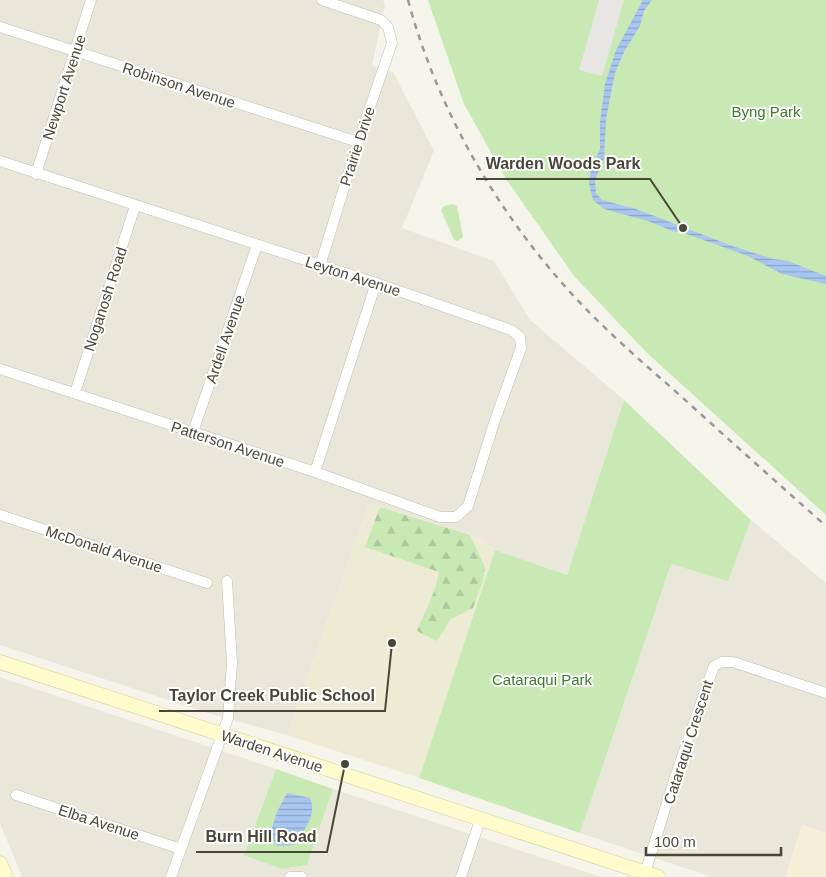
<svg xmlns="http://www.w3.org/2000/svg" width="826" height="877" viewBox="0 0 826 877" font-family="Arial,sans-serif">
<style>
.residential{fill:#e9e7d9}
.commercial{fill:#f6efd7}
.education{fill:#eeebd5}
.forest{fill:url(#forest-firs)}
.green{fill:#c8e9b4}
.parking{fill:#e7e6e2}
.water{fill:url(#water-rules)}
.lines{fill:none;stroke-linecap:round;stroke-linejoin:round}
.street-casing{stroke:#c1bead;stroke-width:11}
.secondary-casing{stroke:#d4d09a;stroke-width:15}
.street{stroke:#fff;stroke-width:10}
.secondary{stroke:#fefbcc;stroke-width:14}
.rail{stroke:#999;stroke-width:2.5;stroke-dasharray:6 6;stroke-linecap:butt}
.labels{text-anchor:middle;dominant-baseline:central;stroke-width:4;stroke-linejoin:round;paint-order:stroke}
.street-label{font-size:15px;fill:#494638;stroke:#fff}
.park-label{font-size:15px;fill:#3b7c2b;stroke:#fff}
.leader{fill:none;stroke:#494638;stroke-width:2}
.callout-dot{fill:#494638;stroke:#fff;stroke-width:2}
.callout-label{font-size:16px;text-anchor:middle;font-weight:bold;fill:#494638;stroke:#fff;stroke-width:4;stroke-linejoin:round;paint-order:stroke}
</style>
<defs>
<pattern id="forest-firs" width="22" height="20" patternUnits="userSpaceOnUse" patternTransform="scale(1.25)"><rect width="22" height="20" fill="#c8e9b4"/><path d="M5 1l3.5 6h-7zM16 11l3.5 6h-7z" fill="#adc99c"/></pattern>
<pattern id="water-rules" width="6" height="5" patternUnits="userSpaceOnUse" patternTransform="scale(1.25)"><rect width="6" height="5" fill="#a8c6f0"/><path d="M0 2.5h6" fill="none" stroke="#8ba3c3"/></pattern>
</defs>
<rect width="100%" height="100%" fill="#f5f4eb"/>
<!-- residential -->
<path class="residential" d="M 0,0 L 383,0 L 385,5 L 372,66 L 393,72 L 434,151 L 402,228 L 494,261 L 530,320 L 624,400 L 567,575 L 495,550 L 478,537 L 369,503 L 287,735 L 211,714 L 0,645 Z
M 751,520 L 826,583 L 826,833 L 802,825 L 785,877 L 712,877 L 580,833 L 671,564 L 728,580 Z
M 0,677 L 276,769 L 244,854 L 282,869 L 307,865 L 333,789 L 601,877 L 22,877 L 0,823 Z"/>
<!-- commercial -->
<path class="commercial" d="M 802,825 L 826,833 L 826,877 L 785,877 Z"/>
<!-- education -->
<path class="education" d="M 369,503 L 478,537 L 495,550 L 419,778 L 287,735 Z"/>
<!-- forest -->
<path class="forest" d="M 380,507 L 470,535 L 485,567 L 483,581 L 473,608 L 451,619 L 437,641 L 417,631 L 435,589 L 439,572 L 365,547 Z"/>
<!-- green -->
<path class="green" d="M 428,0 L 826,0 L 826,515 L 647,353 L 574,276 L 506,179 L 464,104 Z
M 453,204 L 457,206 L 463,237 L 458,241 L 454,240 L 441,210 L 444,206 Z
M 624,400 L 751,520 L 728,581 L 671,564 L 580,833 L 419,778 L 495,550 L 567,575 Z
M 276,769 L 333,789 L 307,865 L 282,869 L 244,855 Z"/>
<!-- parking -->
<path class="parking" d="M 599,0 L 624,0 L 602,76 L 579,70 Z"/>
<!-- water -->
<path class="water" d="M 643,0 L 652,0 L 644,11 L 640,26 L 625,50 L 615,73 L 606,119 L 604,159 L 595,180 L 596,193 L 602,200 L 636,209 L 735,247 L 773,259 L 788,261 L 826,276 L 826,284 L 782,274 L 748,256 L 684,233 L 672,231 L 648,221 L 604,209 L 593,200 L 589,183 L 591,169 L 600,149 L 600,122 L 605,84 L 616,50 Z
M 287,793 L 310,798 C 318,815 303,831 294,845 L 277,846 L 270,834 L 277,812 Z"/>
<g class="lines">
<!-- street casing -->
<g class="street-casing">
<path id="street" d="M 0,27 L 358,142
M 0,161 L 376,283 L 511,330 L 520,337 L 521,348 L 494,423 L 468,506 L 456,517 L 440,517 L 315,472 L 0,369
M 36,174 L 91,0
M 320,266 L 358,142 L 392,43 L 388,27 L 381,20 L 322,0
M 75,393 L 135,206
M 193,432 L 257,245
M 315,472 L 376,283
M 0,515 L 207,583
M 16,795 L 181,849
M 645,873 L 675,777 L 714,666 L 722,662 L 733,662 L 826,693
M 171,877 L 228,718 L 232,663 L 227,581
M 290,877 L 302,877
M 461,877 L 480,820"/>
</g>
<!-- secondary casing -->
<g class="secondary-casing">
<path id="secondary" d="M 0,662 L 658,877
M 0,863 L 6,877"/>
</g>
<!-- street -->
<use href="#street" class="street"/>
<!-- secondary -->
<use href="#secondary" class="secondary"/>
<!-- rail -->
<path class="rail" d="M 408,0 C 436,104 491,202 562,283 C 596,322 635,356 674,390 C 725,436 775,481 826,526"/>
</g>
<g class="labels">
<!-- street labels -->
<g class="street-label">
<text transform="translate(179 85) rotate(18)">Robinson Avenue</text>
<text transform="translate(64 87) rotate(-72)">Newport Avenue</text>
<text transform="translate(357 146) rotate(-72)">Prairie Drive</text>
<text transform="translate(353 276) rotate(18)">Leyton Avenue</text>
<text transform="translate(105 299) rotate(-72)">Noganosh Road</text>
<text transform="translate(225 339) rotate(-71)">Ardell Avenue</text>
<text transform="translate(228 444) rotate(18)">Patterson Avenue</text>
<text transform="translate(104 549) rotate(18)">McDonald Avenue</text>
<text transform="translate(688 742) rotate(-72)">Cataraqui Crescent</text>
<text transform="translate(272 751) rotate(18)">Warden Avenue</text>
<text transform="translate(99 822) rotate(18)">Elba Avenue</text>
</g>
<!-- park labels -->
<g class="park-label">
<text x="766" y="111">Byng Park</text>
<text x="542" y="679">Cataraqui Park</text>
</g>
</g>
<!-- callouts -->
<path class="leader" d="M683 228L650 179H476M392 643L385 711H159M345 764L327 852H196"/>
<g class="callout-dot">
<circle cx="683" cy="228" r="5"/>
<circle cx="392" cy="643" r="5"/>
<circle cx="345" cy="764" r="5"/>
</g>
<g class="callout-label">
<text x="563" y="169">Warden Woods Park</text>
<text x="272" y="701">Taylor Creek Public School</text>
<text x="261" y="842">Burn Hill Road</text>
</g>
<!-- scale -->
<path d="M646 847v8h135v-8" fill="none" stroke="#494638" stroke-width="2.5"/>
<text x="654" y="847" font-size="15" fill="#494638" stroke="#ffffff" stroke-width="4" paint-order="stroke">100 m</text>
</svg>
